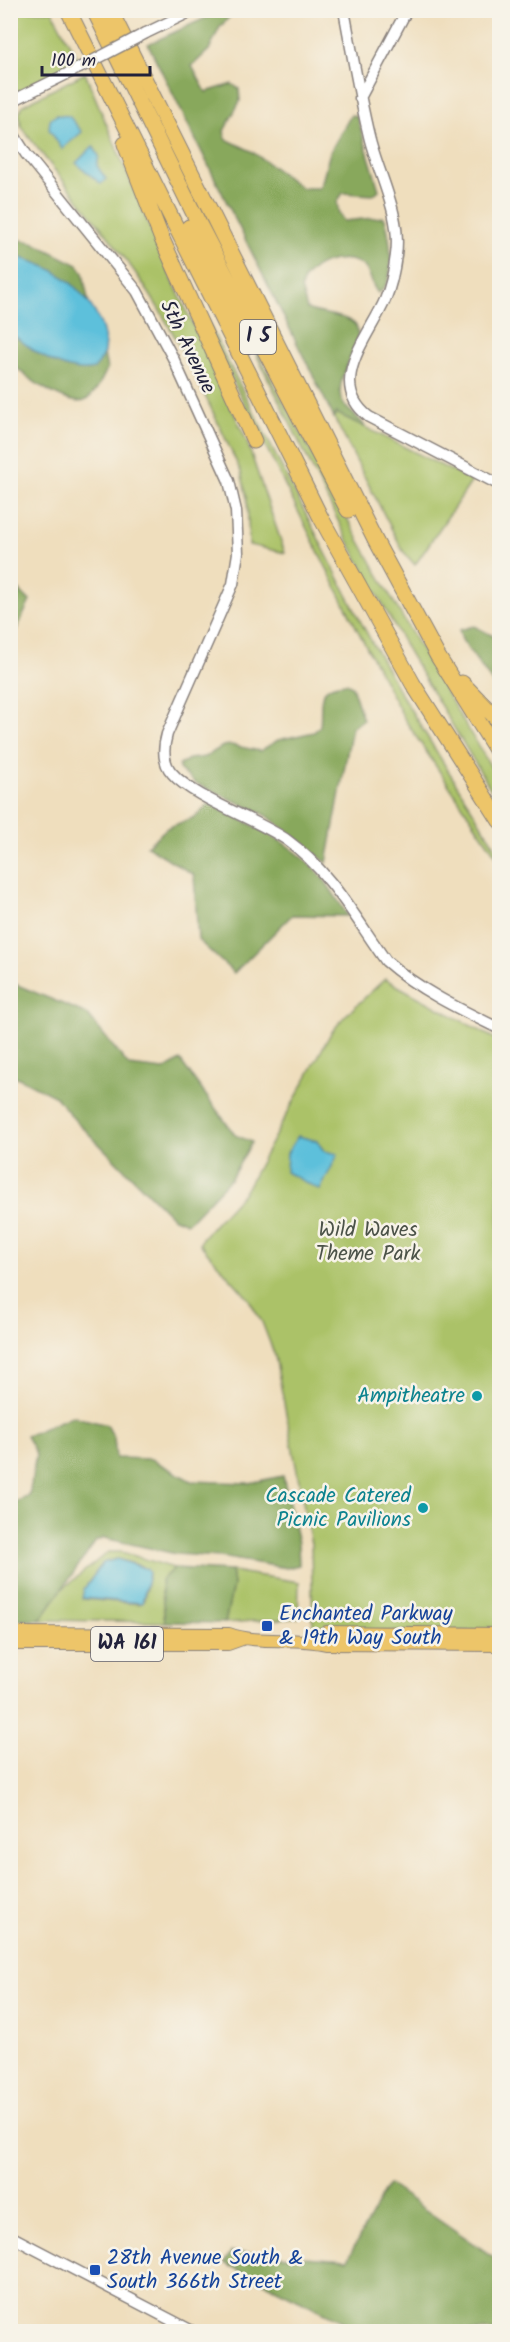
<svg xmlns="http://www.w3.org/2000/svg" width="510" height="2342" viewBox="0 0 510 2342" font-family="Kalam,sans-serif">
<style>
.green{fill:#abc267;stroke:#667251;stroke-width:1.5;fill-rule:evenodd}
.forest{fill:#88a85c;stroke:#55654c;stroke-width:1.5}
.water{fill:#5dc0db;stroke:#40718b;stroke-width:1.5}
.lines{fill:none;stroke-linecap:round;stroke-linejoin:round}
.tertiary-casing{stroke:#88807c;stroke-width:13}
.primary-casing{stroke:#88807c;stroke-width:14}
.motorway-casing{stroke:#88807c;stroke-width:17}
.tertiary{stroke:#fff;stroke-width:10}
.primary{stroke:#edc569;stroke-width:12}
.motorway{stroke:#edc569;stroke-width:15}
.tertiary-bridge-casing{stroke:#88807c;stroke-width:13;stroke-linecap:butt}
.tertiary-bridge{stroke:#fff;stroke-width:10}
.culture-dot{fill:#0f9aa8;stroke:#f7f3e8;stroke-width:2}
.transit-dot{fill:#1a4fb4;stroke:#f7f3e8;stroke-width:2}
.labels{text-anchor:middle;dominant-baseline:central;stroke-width:5;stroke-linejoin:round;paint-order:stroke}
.shield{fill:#f7f3e8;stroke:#62616f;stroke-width:1.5}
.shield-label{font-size:20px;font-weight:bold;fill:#22223b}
.street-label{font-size:21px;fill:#22223b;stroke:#f7f3e8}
.park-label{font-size:21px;fill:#4b5248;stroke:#f7f3e8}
.culture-label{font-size:21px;fill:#0d838f;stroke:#f7f3e8;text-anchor:end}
.transit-label{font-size:21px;fill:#164399;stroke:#f7f3e8;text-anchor:start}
</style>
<rect width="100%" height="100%" fill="#f7f3e8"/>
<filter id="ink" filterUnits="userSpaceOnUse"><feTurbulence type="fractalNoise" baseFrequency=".0167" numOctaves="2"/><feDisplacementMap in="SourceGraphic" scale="12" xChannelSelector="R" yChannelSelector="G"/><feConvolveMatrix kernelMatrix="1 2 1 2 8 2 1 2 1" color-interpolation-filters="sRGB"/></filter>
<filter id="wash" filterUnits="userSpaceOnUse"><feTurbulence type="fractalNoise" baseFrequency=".008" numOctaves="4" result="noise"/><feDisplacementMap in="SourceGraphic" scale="24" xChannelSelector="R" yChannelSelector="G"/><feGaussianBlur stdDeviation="1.35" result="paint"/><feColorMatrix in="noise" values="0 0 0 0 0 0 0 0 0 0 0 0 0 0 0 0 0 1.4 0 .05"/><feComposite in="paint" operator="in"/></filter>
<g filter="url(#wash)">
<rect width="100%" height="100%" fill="#efdebd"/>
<!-- green -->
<path class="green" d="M 10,11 L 52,11 L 78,60 L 20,92 L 11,92 Z
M 85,73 L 169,273 L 246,439 L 285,553 L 249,545 L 247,498 L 241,472 C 211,408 179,336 139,278 C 103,225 58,178 21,126 L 19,114 L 23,105 Z
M 226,293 C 313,458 401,621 499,780 L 499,803 L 408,651 L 345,535 Z
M 202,311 L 363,626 L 401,694 L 499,853 L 499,860 L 405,720 L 357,629 L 199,313 Z
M 335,412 L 472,481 L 415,565 L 403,551 L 334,418 Z
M 385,979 L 499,1041 L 499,1631 L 313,1633 L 311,1544 L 275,1356 L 262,1322 L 248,1298 L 200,1244 L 202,1238 L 245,1191 L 331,1033 L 345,1016 Z
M 108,1552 L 122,1552 L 174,1568 L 161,1580 L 165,1622 L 40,1620 L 61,1590 ZM 117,1559 L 141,1566 L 149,1573 L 144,1600 L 140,1604 L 83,1599 L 84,1589 L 103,1563 Z
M 231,1571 L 299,1582 L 298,1618 L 225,1623 L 233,1585 Z"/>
<!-- forest -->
<path class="forest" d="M 221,11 L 235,11 L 220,27 L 209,50 L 192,66 L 206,92 L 232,84 L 239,89 L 240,101 L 224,131 L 226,139 L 251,151 L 302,188 L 319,188 L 322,182 L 330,152 L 351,115 L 357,116 L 379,190 L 373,195 L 343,193 L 337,202 L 339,214 L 344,221 L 383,217 L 385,219 C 390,237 398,282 378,293 C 370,285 372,272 362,265 C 342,251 305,265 301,288 L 307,309 C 320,315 341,314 352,322 C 372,335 334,372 341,399 C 345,411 360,416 365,427 L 336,413 L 334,418 L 148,44 Z
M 20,240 L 32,242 L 78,265 L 83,272 L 89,305 C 69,276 43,264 11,255 L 11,245 Z
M 11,333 C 32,350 85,392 104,354 L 107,369 C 102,379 96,394 86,400 C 72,409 22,377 14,364 C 8,355 11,343 11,333 Z
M 10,576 L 17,588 L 30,601 L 11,641 Z
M 474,626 L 499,639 L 499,692 L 462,640 L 459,630 Z
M 346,683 L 352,686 L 363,720 L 352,727 L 327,863 L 266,815 L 195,783 L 179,769 L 179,765 L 189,759 L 205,757 L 223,746 L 231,745 L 260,751 L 278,740 L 314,732 L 320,726 C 323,704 313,685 346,683 Z
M 209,804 C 250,823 297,844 325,881 C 333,892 340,904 348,916 L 292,915 L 234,973 L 198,940 L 194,875 L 147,846 L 167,828 L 195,817 Z
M 10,982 L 87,1014 L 129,1066 L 164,1070 L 180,1060 L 235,1135 L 252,1142 L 231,1178 L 190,1221 L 186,1223 L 172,1217 L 73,1118 L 56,1097 L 11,1074 Z
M 72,1416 L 107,1425 L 114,1438 L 116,1458 L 151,1459 L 191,1481 L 249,1483 L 283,1476 L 298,1543 L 299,1565 L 287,1568 L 220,1557 L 176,1554 L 104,1538 L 96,1541 L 40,1620 L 11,1620 L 11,1504 L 29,1496 L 36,1454 L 26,1436 Z
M 174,1568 L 231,1571 L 233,1585 L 225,1623 L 165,1622 L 161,1580 Z
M 388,2184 L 499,2261 L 499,2331 L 362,2331 L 224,2263 L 231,2252 L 347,2260 Z"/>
<!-- water -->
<path class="water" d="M 56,115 L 69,116 L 82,132 L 62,149 L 49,129 L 50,120 Z
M 93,146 L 99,156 L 97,166 L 106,179 L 101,184 L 76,163 Z
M 10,255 C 25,259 40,263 54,271 C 82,286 125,339 94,369 C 65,376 32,350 11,333 Z
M 298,1136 L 317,1141 L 324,1151 L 338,1154 L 320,1190 L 286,1172 L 287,1153 Z
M 117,1559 L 147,1569 L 149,1573 L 142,1603 L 82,1598 L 84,1589 L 103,1563 Z"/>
</g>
<g filter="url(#ink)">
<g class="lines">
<!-- tertiary casing -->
<g class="tertiary-casing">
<path id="tertiary" d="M 344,10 C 352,52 359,95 369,136 C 378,174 402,215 396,255 C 394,271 391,286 385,300 C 369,337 325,383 369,417 L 500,485
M 146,33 L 194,10
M 360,98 L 407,10
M 10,102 L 79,68
M 10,129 L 26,154 L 137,291 L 173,358 L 229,481 L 236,511 L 238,553 L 233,584 L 167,734 C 163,748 162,762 172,773 C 193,798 257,819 287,840 C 330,871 356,919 386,961 C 419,990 461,1010 500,1029
M 10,2236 L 194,2332"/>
</g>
<!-- primary casing -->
<g class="primary-casing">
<path id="primary" d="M 10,1633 L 229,1634 C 259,1645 294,1636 326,1644 L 500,1645
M 306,1639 L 327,1632 L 500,1634
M 10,1644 L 228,1644 L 242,1639"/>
</g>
<!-- motorway casing -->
<g class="motorway-casing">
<path id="motorway" d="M 68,10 L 321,518 L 413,684 L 500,821
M 94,10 L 198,222 L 348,510
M 110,10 L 376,542 L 437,655 L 500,756
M 125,144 L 161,237 L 254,441
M 189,227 L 246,346
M 462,683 L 500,722"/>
</g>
<!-- tertiary -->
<use href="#tertiary" class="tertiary"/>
<!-- primary -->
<use href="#primary" class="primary"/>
<!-- motorway -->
<use href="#motorway" class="motorway"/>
<!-- tertiary-bridge casing -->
<g class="tertiary-bridge-casing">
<path id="tertiary-bridge" d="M 79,68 L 146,33"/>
</g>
<!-- tertiary-bridge -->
<use href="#tertiary-bridge" class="tertiary-bridge"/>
</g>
</g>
<!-- markers -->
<g class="culture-dot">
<circle cx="477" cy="1396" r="6"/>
<circle cx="423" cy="1508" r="6"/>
</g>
<g class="transit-dot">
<rect x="261" y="1620" width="12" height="12" rx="3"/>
<rect x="89" y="2264" width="12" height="12" rx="3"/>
</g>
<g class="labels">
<!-- shield labels -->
<g class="shield">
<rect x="240" y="320" width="36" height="34" rx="4.5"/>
<rect x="91" y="1627" width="72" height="34" rx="4.5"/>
</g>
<g class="shield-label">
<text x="258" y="337">I 5</text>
<text x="127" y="1644">WA 161</text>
</g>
<!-- street labels -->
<g class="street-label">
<text transform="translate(187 347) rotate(64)">5th Avenue</text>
</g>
<!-- park labels -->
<g class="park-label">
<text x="368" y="1230">Wild Waves<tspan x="368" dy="24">Theme Park</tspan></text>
</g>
<!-- culture labels -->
<g class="culture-label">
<text x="465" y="1396">Ampitheatre</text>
<text x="411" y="1496">Cascade Catered<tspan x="411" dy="24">Picnic Pavilions</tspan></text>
</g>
<!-- transit labels -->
<g class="transit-label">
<text x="279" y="1614">Enchanted Parkway<tspan x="279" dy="24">&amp; 19th Way South</tspan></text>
<text x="107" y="2258">28th Avenue South &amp;<tspan x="107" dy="24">South 366th Street</tspan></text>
</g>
</g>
<!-- margin -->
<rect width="510" height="2342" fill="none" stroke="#f7f3e8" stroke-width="36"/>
<!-- scale -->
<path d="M42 66v9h108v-9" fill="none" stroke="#22223b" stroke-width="3"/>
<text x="51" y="66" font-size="18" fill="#22223b" stroke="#f7f3e8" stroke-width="4.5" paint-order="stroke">100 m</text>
</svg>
